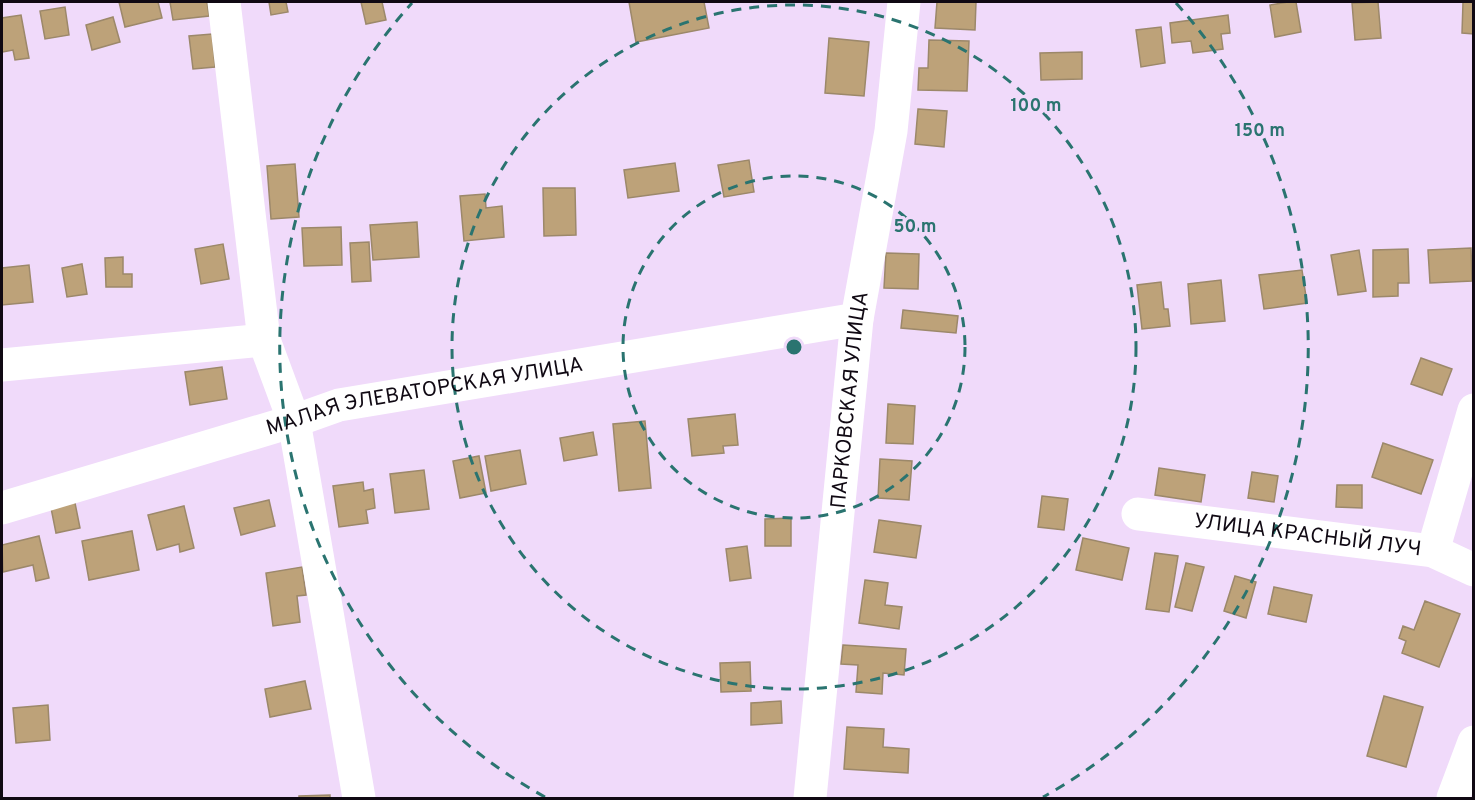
<svg xmlns="http://www.w3.org/2000/svg" width="1475" height="800" viewBox="0 0 1475 800" font-family="Overpass,sans-serif">
<style>
.building{fill:#bda279;stroke:#9c886a;stroke-width:1.5}
.lines{fill:none;stroke-linecap:round;stroke-linejoin:round}
.minor{stroke:#fff;stroke-width:33}
.ring{fill:none;stroke:#2a7470;stroke-width:3;stroke-dasharray:10 8}
.labels{text-anchor:middle;dominant-baseline:central;stroke-width:6;stroke-linejoin:round;paint-order:stroke}
.street-label{font-size:21px;fill:#100913;stroke:#f0dafa}
.centre{fill:#2a7470;stroke:#f0dafa;stroke-width:3}
.ring-label{font-size:18px;text-anchor:middle;font-weight:bold;fill:#2a7470;stroke:#f0dafa;stroke-width:6;stroke-linejoin:round;paint-order:stroke}
</style>
<rect width="100%" height="100%" fill="#f0dafa"/>
<!-- building -->
<path class="building" d="M 119,2 L 158,2 L 162,18 L 125,27 Z
M 170,2 L 207,2 L 209,16 L 173,20 Z
M 269,2 L 286,2 L 288,12 L 271,15 Z
M 361,2 L 382,2 L 386,20 L 366,24 Z
M 629,2 L 704,2 L 709,28 L 636,42 Z
M 937,2 L 976,2 L 975,30 L 935,28 Z
M 1288,2 L 1296,2 L 1301,32 L 1275,37 L 1270,5 Z
M 1378,2 L 1381,38 L 1355,40 L 1352,3 Z
M 1463,2 L 1474,2 L 1474,34 L 1462,33 Z
M 65,7 L 69,35 L 45,39 L 40,11 Z
M 21,15 L 29,58 L 15,60 L 13,50 L 2,52 L 2,18 Z
M 1228,15 L 1230,33 L 1221,34 L 1223,49 L 1193,53 L 1191,41 L 1172,43 L 1170,23 Z
M 113,17 L 120,42 L 92,50 L 86,25 Z
M 1161,27 L 1165,63 L 1141,67 L 1136,30 Z
M 212,34 L 215,67 L 193,69 L 189,36 Z
M 829,38 L 869,42 L 864,96 L 825,93 Z
M 929,40 L 969,41 L 967,91 L 918,90 L 919,68 L 928,68 Z
M 1082,52 L 1082,79 L 1041,80 L 1040,53 Z
M 918,109 L 947,111 L 944,147 L 915,144 Z
M 749,160 L 754,192 L 724,197 L 718,165 Z
M 675,163 L 679,191 L 628,198 L 624,170 Z
M 295,164 L 299,217 L 271,219 L 267,166 Z
M 543,188 L 575,188 L 576,235 L 544,236 Z
M 485,194 L 486,208 L 502,206 L 504,237 L 464,241 L 460,196 Z
M 417,222 L 419,257 L 373,260 L 370,225 Z
M 341,227 L 342,265 L 304,266 L 302,228 Z
M 369,242 L 371,281 L 352,282 L 350,243 Z
M 223,244 L 229,279 L 201,284 L 195,249 Z
M 1471,248 L 1472,281 L 1430,283 L 1428,250 Z
M 1408,249 L 1409,283 L 1398,283 L 1398,296 L 1373,297 L 1373,250 Z
M 1359,250 L 1366,291 L 1338,295 L 1331,255 Z
M 886,253 L 919,254 L 918,289 L 884,288 Z
M 123,257 L 123,274 L 132,274 L 132,287 L 106,287 L 105,258 Z
M 82,264 L 87,294 L 67,297 L 62,268 Z
M 29,265 L 33,302 L 2,305 L 2,268 Z
M 1302,270 L 1307,303 L 1264,309 L 1259,275 Z
M 1221,280 L 1225,321 L 1191,324 L 1188,284 Z
M 1161,282 L 1164,309 L 1168,309 L 1170,326 L 1142,329 L 1137,285 Z
M 903,310 L 958,316 L 956,333 L 901,328 Z
M 1421,358 L 1452,369 L 1442,395 L 1411,384 Z
M 222,367 L 227,399 L 190,405 L 185,372 Z
M 888,404 L 915,406 L 913,444 L 886,443 Z
M 735,414 L 738,445 L 723,446 L 724,453 L 692,456 L 688,419 Z
M 645,421 L 651,488 L 619,491 L 613,424 Z
M 593,432 L 597,455 L 564,461 L 560,438 Z
M 1383,443 L 1433,460 L 1421,494 L 1372,477 Z
M 520,450 L 526,484 L 491,491 L 485,456 Z
M 479,456 L 486,493 L 460,498 L 453,461 Z
M 880,459 L 912,461 L 909,500 L 878,498 Z
M 1159,468 L 1205,475 L 1201,502 L 1155,495 Z
M 424,470 L 429,509 L 395,513 L 390,474 Z
M 1252,472 L 1278,476 L 1274,502 L 1248,498 Z
M 363,482 L 364,491 L 373,489 L 375,508 L 366,510 L 368,523 L 339,527 L 333,486 Z
M 1337,485 L 1362,485 L 1362,508 L 1336,507 Z
M 1042,496 L 1068,499 L 1064,530 L 1038,527 Z
M 74,498 L 80,528 L 56,533 L 50,503 Z
M 269,500 L 275,526 L 241,535 L 234,508 Z
M 184,506 L 194,548 L 180,552 L 179,544 L 157,550 L 148,515 Z
M 791,518 L 791,546 L 765,546 L 765,519 Z
M 879,520 L 921,526 L 916,558 L 874,552 Z
M 132,531 L 139,570 L 89,580 L 82,541 Z
M 39,536 L 49,578 L 36,581 L 33,565 L 3,572 L 2,545 Z
M 1083,538 L 1129,548 L 1122,580 L 1076,570 Z
M 747,546 L 751,578 L 730,581 L 726,549 Z
M 1155,553 L 1178,556 L 1169,612 L 1146,609 Z
M 1186,563 L 1204,567 L 1192,611 L 1175,607 Z
M 302,567 L 306,595 L 297,596 L 300,622 L 273,626 L 266,573 Z
M 1235,576 L 1256,582 L 1246,618 L 1224,611 Z
M 865,580 L 888,583 L 885,605 L 902,607 L 899,629 L 859,623 Z
M 1274,587 L 1312,595 L 1306,622 L 1268,614 Z
M 1425,601 L 1460,614 L 1439,667 L 1402,653 L 1406,641 L 1399,638 L 1403,626 L 1414,630 Z
M 843,645 L 906,649 L 904,675 L 883,673 L 882,694 L 856,692 L 858,665 L 841,664 Z
M 750,662 L 751,691 L 721,692 L 720,663 Z
M 305,681 L 311,709 L 270,717 L 265,689 Z
M 1384,696 L 1423,707 L 1406,767 L 1367,756 Z
M 781,701 L 782,723 L 751,725 L 751,703 Z
M 48,705 L 50,740 L 16,743 L 13,708 Z
M 847,727 L 884,729 L 883,747 L 909,749 L 908,773 L 844,769 Z
M 330,795 L 330,798 L 299,798 L 299,796 Z"/>
<g class="lines">
<!-- minor -->
<g class="minor">
<path d="M 224,2 L 264,340 L 294,421 L 359,798"/>
<path d="M 2,365 L 264,340"/>
<path id="s1" d="M 2,508 L 294,421 L 339,405 L 857,319"/>
<path id="s2" d="M 1138,514 L 1433,551 L 1474,570"/>
<path d="M 1433,551 L 1474,410"/>
<path id="s3" d="M 810,798 L 857,319 L 891,131 L 904,2"/>
<path d="M 1453,798 L 1474,742"/>
</g>
</g>
<!-- distance rings -->
<g class="ring">
<circle cx="794" cy="347" r="171"/>
<circle cx="794" cy="347" r="342"/>
<path d="M545 797A514 514 0 0 1 412 3M1176 3A514 514 0 0 1 1043 797"/>
</g>
<g class="labels">
<!-- street labels -->
<g class="street-label">
<text stroke="none"><textPath href="#s1" startOffset="438">МАЛАЯ ЭЛЕВАТОРСКАЯ УЛИЦА</textPath></text>
<text stroke="none"><textPath href="#s3" startOffset="400">ПАРКОВСКАЯ УЛИЦА</textPath></text>
<text stroke="none"><textPath href="#s2" startOffset="171">УЛИЦА КРАСНЫЙ ЛУЧ</textPath></text>
</g>
</g>
<circle cx="794" cy="347" r="9" class="centre"/>
<g class="ring-label">
<text x="1036" y="111">100 m</text>
<text x="1260" y="136">150 m</text>
<text x="915" y="232">50 m</text>
</g>
<!-- border -->
<rect width="1475" height="800" fill="none" stroke="#100913" stroke-width="6"/>
</svg>
